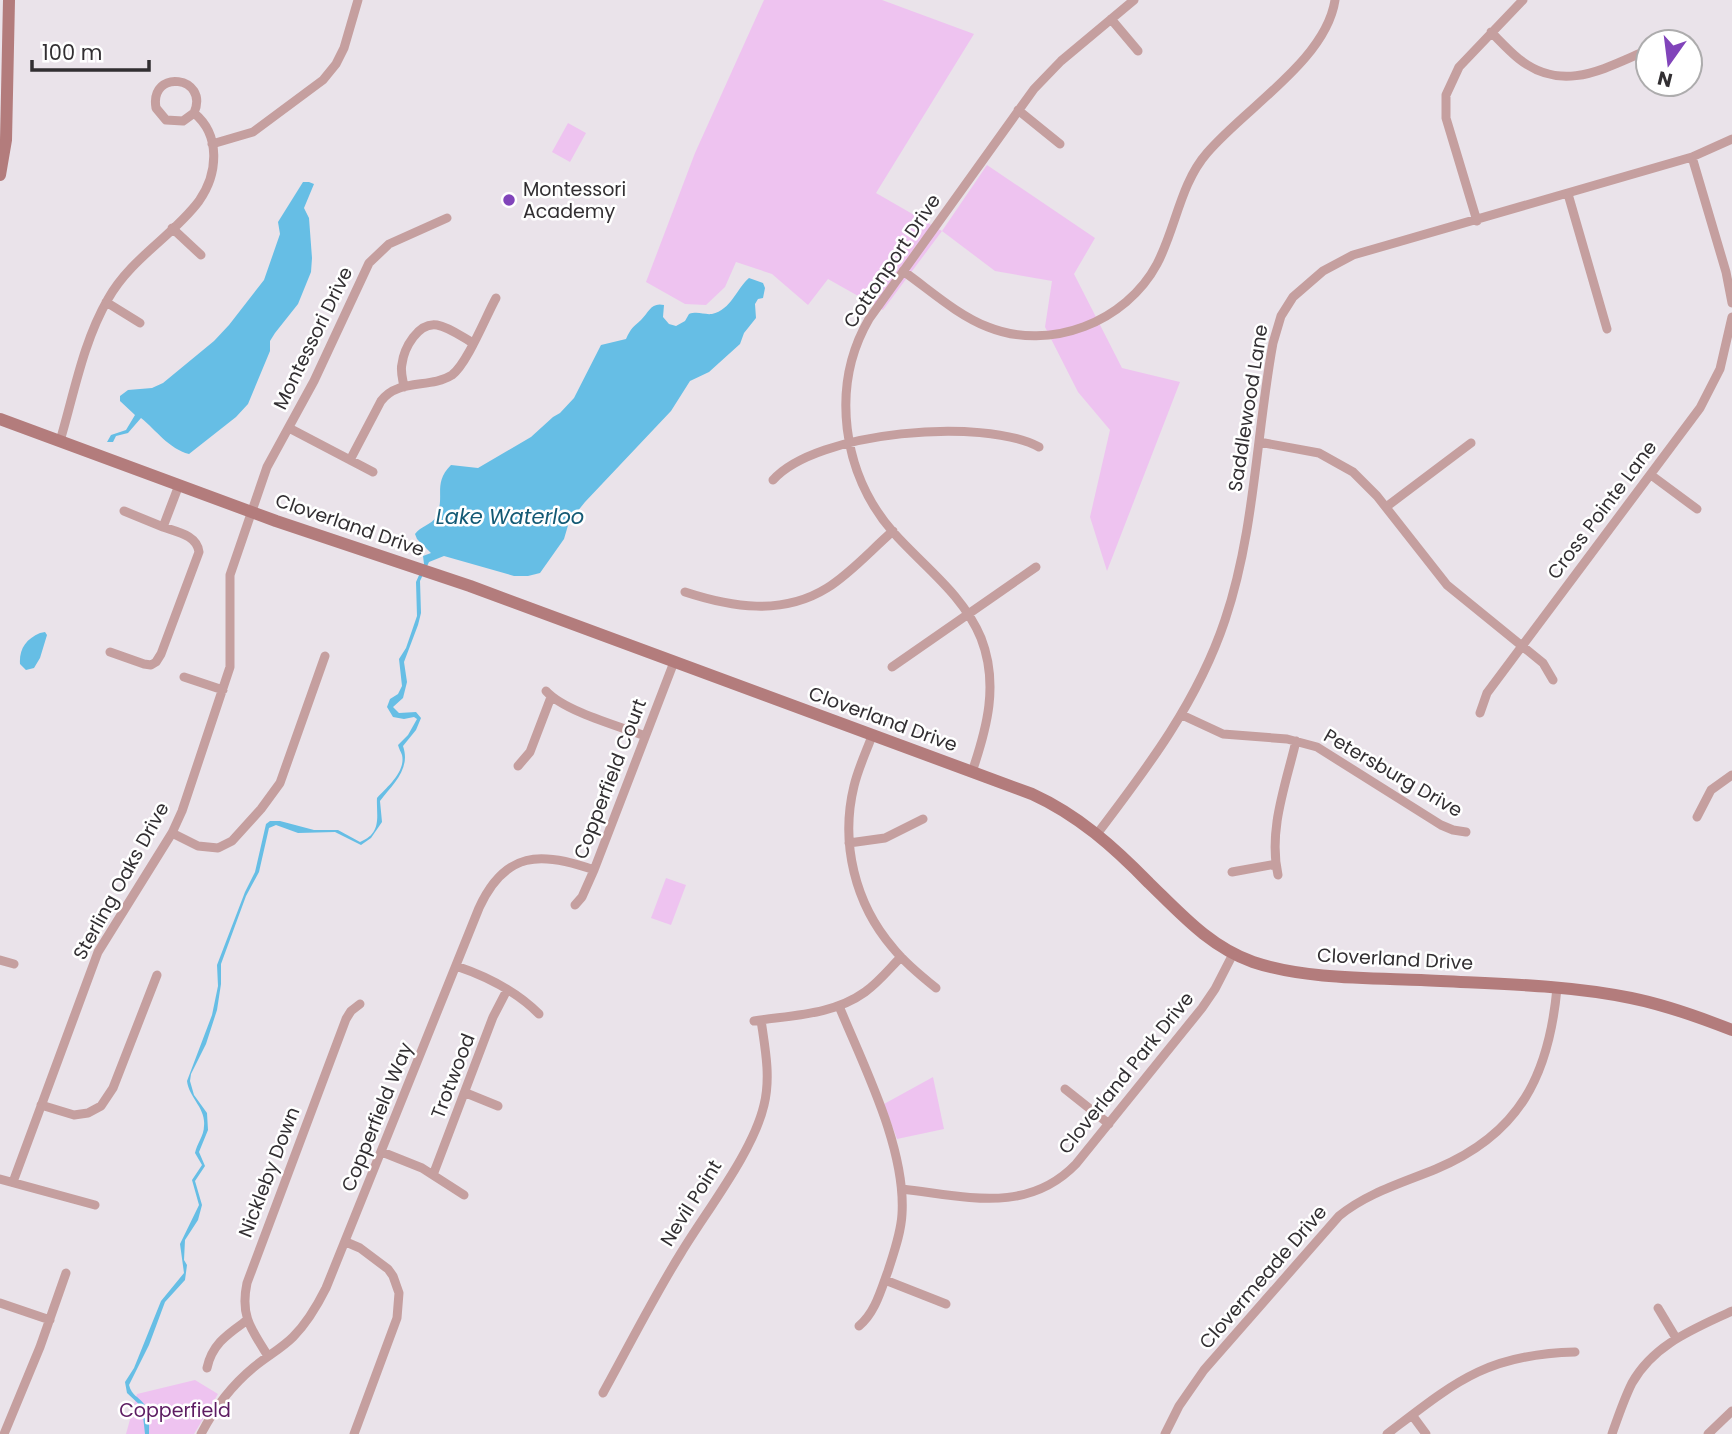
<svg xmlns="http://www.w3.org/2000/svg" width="1732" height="1434" viewBox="0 0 1732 1434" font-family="Poppins,sans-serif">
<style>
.green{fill:#eec3f0}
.water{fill:#66bee5}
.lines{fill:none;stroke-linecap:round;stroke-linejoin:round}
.minor{stroke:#c59f9f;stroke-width:9}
.secondary{stroke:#b37c7c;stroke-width:12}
.poi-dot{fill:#8144ba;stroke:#fff;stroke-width:2.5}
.labels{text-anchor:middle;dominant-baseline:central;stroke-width:5;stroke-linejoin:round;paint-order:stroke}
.poi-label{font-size:19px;fill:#322f32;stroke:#fff;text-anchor:start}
.street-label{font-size:19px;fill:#322f32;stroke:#fff}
.park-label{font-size:19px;fill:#5d1c62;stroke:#fff}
.water-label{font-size:21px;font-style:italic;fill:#145a75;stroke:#fff}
</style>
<rect width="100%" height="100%" fill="#eae3ea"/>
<!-- green -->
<path class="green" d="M 764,0 L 882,0 L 974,34 L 876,193 L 942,231 L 987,165 L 1095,238 L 1074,274 L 1122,368 L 1180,382 L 1107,571 L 1090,517 L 1110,430 L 1078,392 L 1045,327 L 1052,281 L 995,271 L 942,231 L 883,310 L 828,279 L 808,305 L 772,274 L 736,262 L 725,287 L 706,305 L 685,304 L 646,282 L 695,153 Z
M 568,123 L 586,133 L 570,162 L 552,152 Z
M 666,878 L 686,885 L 671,925 L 651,918 Z
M 933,1077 L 944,1129 L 897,1139 L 884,1104 Z
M 195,1380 L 218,1394 L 194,1434 L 126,1434 L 137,1394 Z"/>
<!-- water -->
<path class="water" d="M 303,182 L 309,182 L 314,184 L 304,208 L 309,218 L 312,258 L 311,272 L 298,304 L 275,333 L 270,341 L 270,351 L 248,404 L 236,417 L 189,454 C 169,449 156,430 141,418 L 128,433 L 116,436 L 113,442 L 107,442 L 111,435 L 126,430 L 135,415 L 120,401 L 120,396 L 128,390 L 152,388 L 163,383 L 214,341 L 229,325 L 264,280 L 280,234 L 278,222 Z
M 749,278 L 763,283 L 765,288 L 763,298 L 758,299 L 755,304 L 756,318 L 744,333 L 740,344 L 709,372 L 690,381 L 671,411 L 585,502 L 569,522 L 564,539 L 540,573 L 528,576 L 514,576 L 444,556 L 429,562 L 420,581 L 421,613 L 418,625 L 404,662 L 407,682 L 403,698 L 393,707 L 399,713 L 416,712 L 421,718 L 416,730 L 403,746 C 411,769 393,784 380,801 L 382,822 L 371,838 L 361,845 L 335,832 L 298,833 L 276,825 L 269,828 L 259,872 L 246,896 L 221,964 L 221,984 L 217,1010 L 206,1044 L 191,1074 L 190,1081 L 194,1095 L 207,1113 L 208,1130 L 199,1152 L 205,1166 L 195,1181 L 202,1205 L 198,1220 L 185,1240 L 184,1260 L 187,1265 L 185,1280 L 165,1302 L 149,1345 L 129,1385 C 132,1396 138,1396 144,1404 C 150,1412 149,1424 149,1434 L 145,1434 L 142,1407 L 127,1393 L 125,1382 L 134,1368 L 161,1301 L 184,1273 L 180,1244 L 199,1205 L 192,1180 L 202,1165 L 195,1153 C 197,1143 204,1136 204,1126 C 206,1108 189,1098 187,1081 L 212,1015 L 218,986 L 217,965 L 245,892 L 255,872 L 266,824 L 270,821 L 280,821 L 314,830 L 338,830 L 360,842 C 383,833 376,815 377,798 C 386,788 406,772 402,755 C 401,752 399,749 398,745 L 408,735 L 417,719 L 414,717 L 404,719 L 393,717 L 387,707 L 390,699 L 398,694 L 402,686 L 399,659 L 406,648 L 417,616 L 416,582 L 424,564 L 423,556 L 431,553 L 417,539 L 415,534 C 421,526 431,525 436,517 C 446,497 432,484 451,465 L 478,468 L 531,437 L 553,417 L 560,413 L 574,398 L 601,345 L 626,339 C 631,328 633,327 641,320 C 649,312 651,302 664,305 L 663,317 L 669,324 L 676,326 L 685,321 L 689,314 C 698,311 704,315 712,314 C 731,310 737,288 749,278 Z
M 40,633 L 45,632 L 47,635 L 40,658 L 34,668 L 26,670 L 20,664 C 19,649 26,639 40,633 Z"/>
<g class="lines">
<!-- minor -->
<path class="minor" d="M 1111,19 L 1138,51
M 1491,32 C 1500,41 1509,51 1519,59 C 1563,94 1605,68 1648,50
M 1018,110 L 1060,144
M 212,144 L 253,132 L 323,80 L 336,64 L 344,48 L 358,0
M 1692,157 L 1726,272 L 1732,303
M 1568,194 L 1607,329
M 1477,221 L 1446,118 L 1446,95 L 1459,67 L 1523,0
M 172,228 L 201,255
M 903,271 C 930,290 957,315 988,327 C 1050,352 1126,322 1157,264 C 1176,228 1180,184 1207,153 C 1245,108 1326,60 1335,0
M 106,302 L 140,323
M 404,387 C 403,380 400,371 402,364 C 404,348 418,322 437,325 C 449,327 462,337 473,343
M 289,428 L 373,472
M 60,441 C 74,394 83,342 108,299 C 131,258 173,236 199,201 C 218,174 221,135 194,113 C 210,76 149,68 156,108 L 166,120 L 183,121 L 194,113
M 1259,442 L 1319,453 L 1353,472 L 1377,496 L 1447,585 L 1543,663 L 1553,680
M 350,460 L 381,401 C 398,378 430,389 452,375 C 467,364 486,316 496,298
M 1651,475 L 1697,509
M 773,480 C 816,431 983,417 1039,447
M 1386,507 L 1471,443
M 124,511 L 163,527
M 685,592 C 731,607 782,616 827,588 C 851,573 871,550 893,531
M 110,652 L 144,664 L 151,665 L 156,662 L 161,654 L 199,552 C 197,535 177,532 163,527 L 179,485
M 892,667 L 1036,567
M 184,677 L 223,690
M 546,691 C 564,711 618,726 645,736
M 1480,713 L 1487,693 L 1700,408 L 1720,369 L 1732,317
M 1182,715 L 1223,734 L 1287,739 L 1317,747 L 1441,825 L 1453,830 L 1466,832
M 872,736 C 866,752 858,769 854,786 C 840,843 855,904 893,948 C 905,963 921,976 936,988
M 518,766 L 530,752 L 551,697
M 972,772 C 987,728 999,684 981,638 C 963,594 923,566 893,532 C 842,474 830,386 869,319 L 1034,89 L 1061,61 L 1134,0
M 1697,817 L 1711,790 L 1732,775
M 172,833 L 198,846 L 218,848 L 232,841 L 261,809 L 280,783 L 325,656
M 1097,834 C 1148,767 1198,701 1225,620 C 1255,531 1256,435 1273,343 L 1281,316 L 1293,297 L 1323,271 L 1353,255 L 1692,157 L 1732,139
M 849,843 L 885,838 L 923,819
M 1232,872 L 1276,864
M 1278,875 C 1268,830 1286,784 1296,741
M 575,905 L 582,897 L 594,870 L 674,662
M 0,960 L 14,964
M 456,966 C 486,976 517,992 539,1014
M 839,1006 C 864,1067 906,1148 902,1214 C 901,1233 894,1252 888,1271 C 881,1290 875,1313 859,1326
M 754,1021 C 793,1015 833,1015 865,992 C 879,982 890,968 901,957
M 1065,1089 L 1109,1124
M 466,1093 L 498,1106
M 41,1105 L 74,1115 L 88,1113 L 101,1106 L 113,1088 L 157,975
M 382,1152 L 422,1168 L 464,1195
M 433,1175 L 493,1017 L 507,990
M 0,1179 L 95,1205
M 13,1182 L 98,952 L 172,833 L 182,811 L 230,667 L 230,575 L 267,467 L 314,381 L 369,263 L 389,244 L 447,218
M 902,1189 C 965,1196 1027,1215 1076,1164 L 1202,1008 L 1215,989 L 1233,954
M 346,1242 L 360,1248 L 388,1269 L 393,1276 L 399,1293 L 397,1318 L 354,1434
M 885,1280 L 946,1304
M 0,1303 L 50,1320
M 1658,1308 L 1676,1338
M 268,1356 C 251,1329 240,1316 247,1283 L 346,1019 L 351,1011 L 360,1004
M 207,1368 C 212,1344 228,1334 246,1321
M 603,1393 C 629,1346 653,1298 681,1253 C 707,1210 753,1152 764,1105 C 771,1077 765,1048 761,1020
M 1412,1415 L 1426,1434
M 4,1434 L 40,1347 L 66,1273
M 201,1434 C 214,1409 232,1385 254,1367 C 267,1356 281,1349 293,1337 C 307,1323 317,1306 326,1288 L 479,908 C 505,851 541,851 594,870
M 1165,1434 L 1179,1406 L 1204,1370 L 1339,1216 C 1367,1193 1402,1183 1436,1169 C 1520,1134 1549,1075 1557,988
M 1387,1434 C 1454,1383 1486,1354 1575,1352
M 1612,1434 C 1618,1417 1624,1399 1632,1383 C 1654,1344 1694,1329 1732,1311
M 1708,1434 L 1732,1411"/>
<!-- secondary -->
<path class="secondary" d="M 0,175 L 6,140 L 9,0
M 0,419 L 276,521 L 470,586 L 1032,794 C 1078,815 1114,847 1149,883 C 1181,914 1210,947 1253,962 C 1304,979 1367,978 1421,980 C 1491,984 1563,984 1631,998 C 1666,1005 1699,1017 1732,1030"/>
</g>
<!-- markers -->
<circle class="poi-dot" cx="509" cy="200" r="7"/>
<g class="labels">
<!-- poi labels -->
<g class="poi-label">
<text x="523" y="189">Montessori<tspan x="523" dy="22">Academy</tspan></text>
</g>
<!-- street labels -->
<g class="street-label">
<text transform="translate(892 261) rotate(-56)">Cottonport Drive</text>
<text transform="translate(313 338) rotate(-64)">Montessori Drive</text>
<text transform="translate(1248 408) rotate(-81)">Saddlewood Lane</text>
<text transform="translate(1602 510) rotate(-53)">Cross Pointe Lane</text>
<text transform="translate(350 525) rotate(19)">Cloverland Drive</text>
<text transform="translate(883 719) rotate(20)">Cloverland Drive</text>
<text transform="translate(1393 773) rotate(30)">Petersburg Drive</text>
<text transform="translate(610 779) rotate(-69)">Copperfield Court</text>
<text transform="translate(121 881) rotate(-61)">Sterling Oaks Drive</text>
<text transform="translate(1395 959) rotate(3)">Cloverland Drive</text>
<text transform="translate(1126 1073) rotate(-51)">Cloverland Park Drive</text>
<text transform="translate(453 1076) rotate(-69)">Trotwood</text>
<text transform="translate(377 1117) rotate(-68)">Copperfield Way</text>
<text transform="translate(269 1172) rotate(-69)">Nickleby Down</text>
<text transform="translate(691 1203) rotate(-58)">Nevil Point</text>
<text transform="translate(1263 1277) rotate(-49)">Clovermeade Drive</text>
</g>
<!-- park labels -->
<g class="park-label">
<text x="175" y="1410">Copperfield</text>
</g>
<!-- water labels -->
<g class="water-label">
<text x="510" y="516">Lake Waterloo</text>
</g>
</g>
<!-- north arrow -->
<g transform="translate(1669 63) rotate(194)"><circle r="33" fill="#ffffff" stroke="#adacad" stroke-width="2"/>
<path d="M0-5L12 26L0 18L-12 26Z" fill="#8144ba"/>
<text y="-10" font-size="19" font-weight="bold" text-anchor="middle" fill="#322f32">N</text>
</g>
<!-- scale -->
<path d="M32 60v10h117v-10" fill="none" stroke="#322f32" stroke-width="3.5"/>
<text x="42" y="60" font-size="21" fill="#322f32" stroke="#ffffff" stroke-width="5" paint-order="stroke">100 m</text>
</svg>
